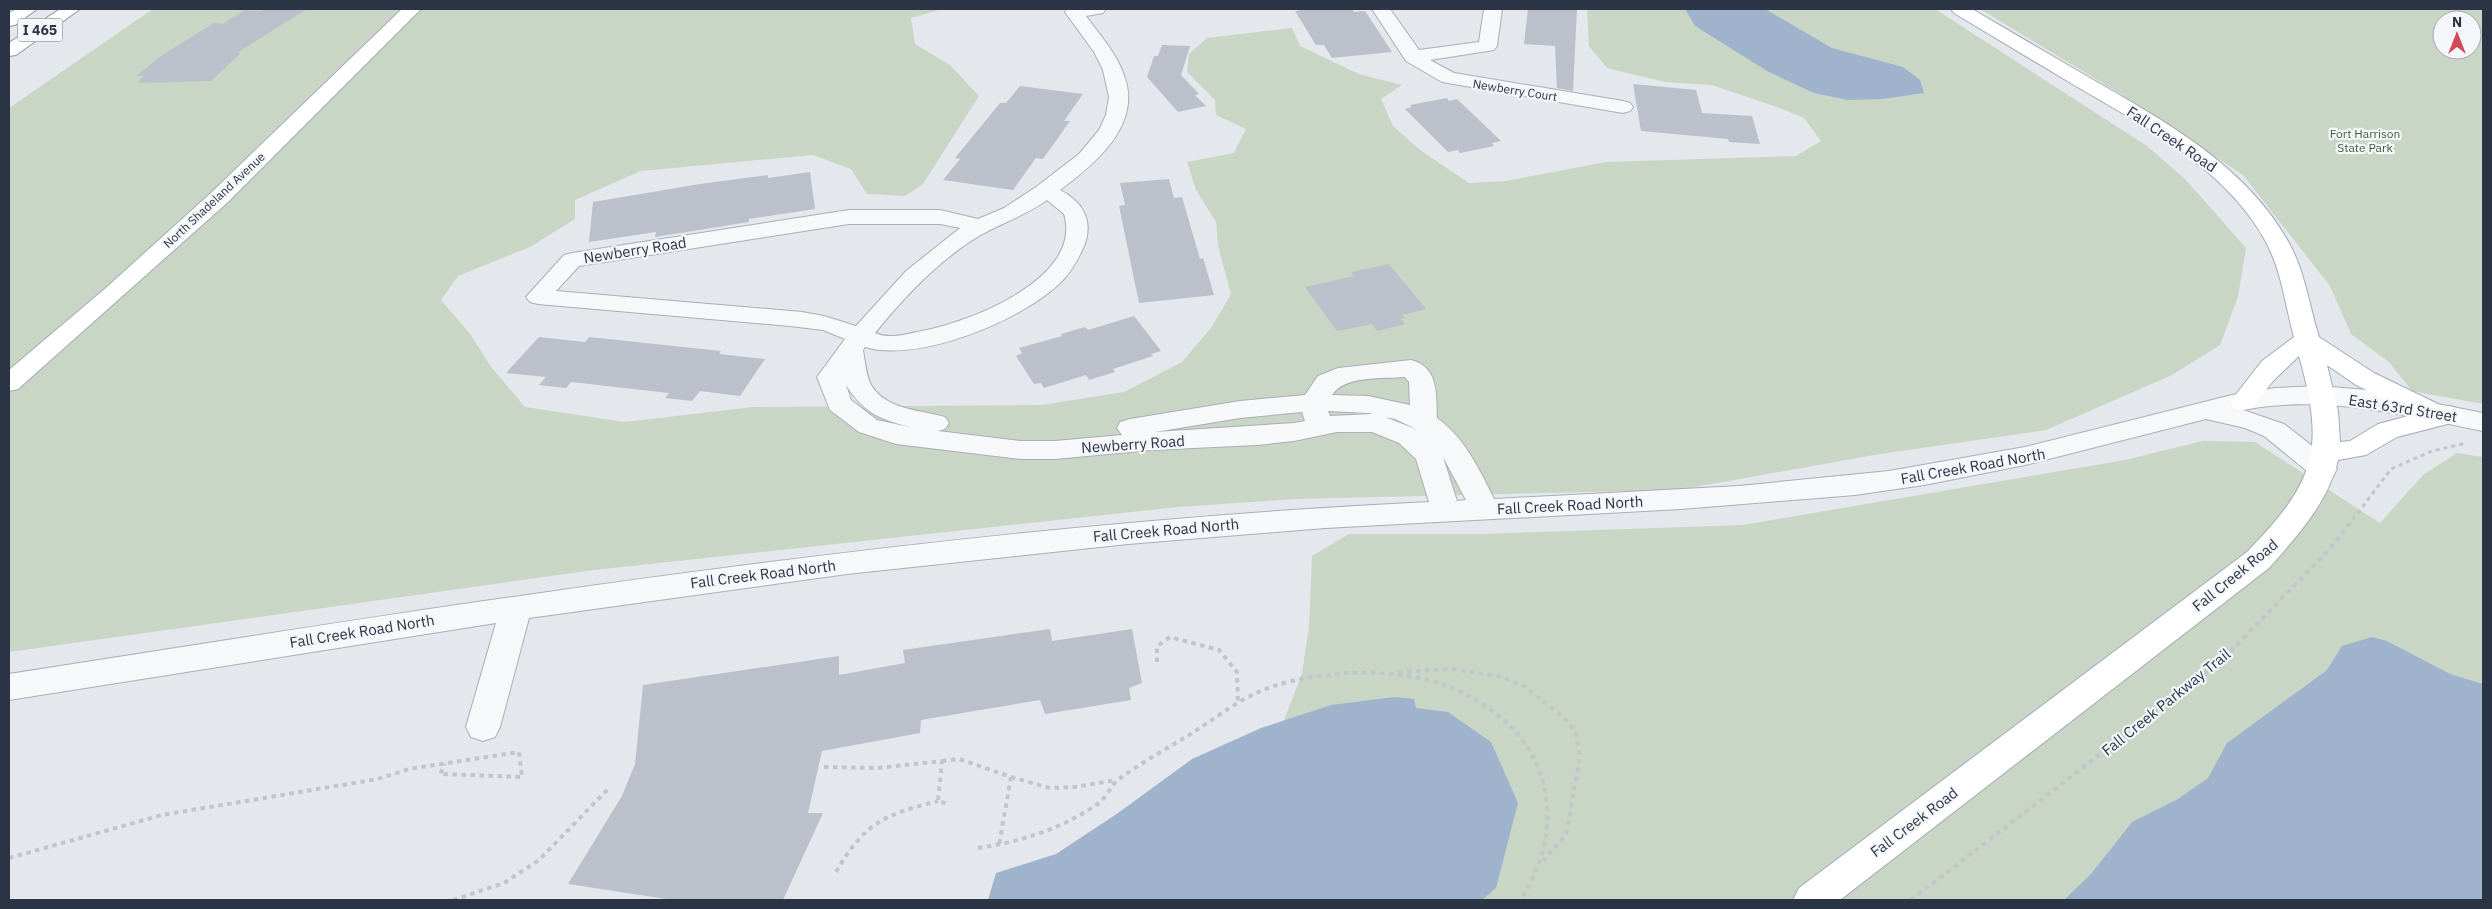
<svg xmlns="http://www.w3.org/2000/svg" width="2492" height="909" viewBox="0 0 2492 909" font-family="'IBM Plex Sans',sans-serif">
<style>
.green{fill:#c9d6c5;fill-rule:evenodd}
.water{fill:#9fb4cc}
.building{fill:#bbc0ca}
.lines{fill:none;stroke-linecap:round;stroke-linejoin:round}
.minor-casing{stroke:#a9aeb7;stroke-width:2}
.major-casing{stroke:#a3abb8;stroke-width:2}
.highway-casing{stroke:#8b94a3;stroke-width:2}
.path-far1{stroke:#c2c5cb;stroke-width:3;stroke-dasharray:4 4;stroke-linecap:butt}
.path{stroke:#c2c5cb;stroke-width:4;stroke-dasharray:4.5 4.5;stroke-linecap:butt}
.minor{fill:#f7f8fa;fill-rule:evenodd}
.major{fill:#fff;fill-rule:evenodd}
.highway{fill:#fff;fill-rule:evenodd}
.labels{text-anchor:middle;dominant-baseline:central;stroke-width:4.5;stroke-linejoin:round;paint-order:stroke}
.far-street-label{font-size:12px;fill:#2b3445;stroke:#f4f6f9}
.far-park-label{font-size:12px;fill:#3f6138;stroke:#f4f6f9}
.shield{fill:#f4f6f9;stroke:#676e7b;stroke-width:1}
.shield-label{font-size:14px;font-weight:bold;fill:#2b3445}
.street-label{font-size:15px;fill:#2b3445;stroke:#f4f6f9}
</style>
<rect width="100%" height="100%" fill="#e4e7ec"/>
<!-- green -->
<path class="green" d="M 153,9 L 942,9 L 911,18 L 915,44 L 950,65 L 979,96 L 923,184 L 905,196 L 867,194 L 851,169 L 813,155 L 641,171 L 575,200 L 575,219 L 530,247 L 458,276 L 441,300 L 471,335 L 491,367 L 525,407 L 625,422 L 753,407 L 1042,405 L 1124,392 L 1182,362 L 1211,328 L 1231,294 L 1218,246 L 1216,222 L 1196,190 L 1187,162 L 1234,153 L 1246,129 L 1216,115 L 1215,100 L 1187,72 L 1189,54 L 1207,38 L 1292,28 L 1300,46 L 1359,74 L 1402,85 L 1381,99 L 1393,126 L 1420,150 L 1469,183 L 1506,181 L 1606,162 L 1796,156 L 1821,141 L 1804,118 L 1777,107 L 1712,85 L 1665,82 L 1607,68 L 1589,46 L 1587,9 L 1935,9 L 2147,146 L 2186,180 L 2246,248 L 2238,297 L 2220,345 L 2172,375 L 2046,430 L 1874,455 L 1678,490 L 1295,499 L 1178,507 L 594,570 L 9,652 L 9,108 Z
M 1980,9 L 2483,9 L 2483,404 L 2412,391 L 2389,362 L 2351,334 L 2330,286 L 2243,175 L 2114,90 ZM 2442,20 L 2472,20 L 2472,50 L 2442,50 Z
M 2203,441 L 2255,442 L 2380,523 L 2423,475 L 2457,453 L 2483,457 L 2483,900 L 1105,900 L 1243,825 L 1302,674 L 1309,626 L 1312,556 L 1349,534 L 1483,534 L 1743,525 L 2125,460 Z"/>
<!-- water -->
<path class="water" d="M 1685,9 L 1765,9 L 1832,48 L 1903,67 L 1920,80 L 1924,93 L 1883,99 L 1848,100 L 1814,93 L 1767,71 L 1695,26 Z
M 2372,637 L 2387,641 L 2450,674 L 2483,684 L 2483,900 L 2064,900 L 2091,874 L 2132,822 L 2178,799 L 2208,778 L 2227,743 L 2327,670 L 2342,646 Z
M 1394,697 L 1414,699 L 1416,708 L 1448,712 L 1491,742 L 1518,803 L 1496,888 L 1482,900 L 988,900 L 996,873 L 1056,854 L 1118,813 L 1192,759 L 1261,728 L 1331,705 Z"/>
<!-- building -->
<path class="building" d="M 265,9 L 307,9 L 237,53 L 241,53 L 211,81 L 137,83 L 144,76 L 136,76 L 161,56 L 214,23 L 223,24 L 245,10 L 261,11 Z
M 1300,9 L 1352,9 L 1354,12 L 1365,11 L 1392,52 L 1332,58 L 1324,45 L 1316,45 L 1295,11 L 1301,10 Z
M 1528,9 L 1577,9 L 1573,91 L 1557,88 L 1555,46 L 1524,44 Z
M 1162,45 L 1190,46 L 1181,75 L 1199,94 L 1195,95 L 1206,106 L 1178,112 L 1147,77 L 1154,56 L 1158,56 Z
M 1633,84 L 1696,90 L 1702,113 L 1752,116 L 1760,144 L 1729,142 L 1728,139 L 1641,131 Z
M 1020,86 L 1083,94 L 1064,121 L 1070,121 L 1043,159 L 1036,158 L 1013,190 L 943,180 L 960,159 L 955,158 L 1000,103 L 1006,103 Z
M 1447,98 L 1449,101 L 1457,99 L 1501,141 L 1492,143 L 1494,146 L 1460,153 L 1458,150 L 1448,152 L 1405,109 L 1412,107 L 1410,105 Z
M 810,172 L 815,209 L 749,219 L 749,222 L 655,237 L 656,232 L 589,242 L 593,202 L 700,184 L 768,175 L 768,178 Z
M 1169,179 L 1174,198 L 1182,197 L 1200,259 L 1203,258 L 1214,295 L 1139,303 L 1119,206 L 1125,205 L 1120,183 Z
M 1389,264 L 1426,309 L 1402,315 L 1405,318 L 1401,319 L 1405,324 L 1377,331 L 1372,324 L 1337,331 L 1305,287 L 1354,276 L 1351,272 Z
M 1134,316 L 1161,351 L 1151,354 L 1153,356 L 1113,369 L 1115,372 L 1089,380 L 1086,375 L 1044,388 L 1041,383 L 1034,384 L 1016,356 L 1022,353 L 1019,348 L 1062,336 L 1061,334 L 1085,327 L 1088,330 Z
M 539,337 L 585,342 L 589,337 L 721,351 L 719,354 L 765,359 L 740,396 L 700,391 L 692,401 L 665,398 L 669,393 L 571,382 L 566,388 L 539,385 L 546,377 L 506,373 Z
M 1050,629 L 1052,641 L 1132,629 L 1142,683 L 1129,688 L 1131,700 L 1045,714 L 1040,700 L 921,720 L 920,733 L 822,751 L 808,813 L 823,813 L 783,900 L 673,900 L 568,884 L 622,796 L 635,764 L 643,685 L 839,656 L 839,675 L 905,663 L 903,650 Z"/>
<g class="lines">
<!-- minor casing -->
<g class="minor-casing">
<path id="minor" d="M 1067,9 L 1106,9 L 1103,13 L 1086,16 C 1100,35 1118,55 1125,78 C 1141,126 1095,164 1060,190 C 1083,202 1094,221 1084,246 C 1078,260 1070,274 1059,284 C 1020,321 918,363 865,347 L 863,350 C 865,361 866,375 871,385 C 886,410 921,410 945,417 L 949,423 L 945,429 L 938,431 L 1021,441 L 1055,441 L 1122,435 L 1117,428 L 1120,422 L 1130,419 L 1240,401 L 1305,395 L 1318,376 L 1338,368 L 1411,360 C 1439,367 1436,395 1437,418 C 1464,437 1480,470 1494,499 L 1739,486 L 1889,471 L 2025,447 L 2232,395 L 2275,388 L 2320,386 L 2367,390 L 2483,413 L 2483,431 C 2402,415 2326,394 2243,410 L 2284,424 L 2333,462 L 2337,469 L 2333,476 L 2323,478 L 2313,476 L 2264,436 L 2245,428 L 2206,419 L 2025,465 L 1924,485 L 1855,495 L 1681,509 L 1325,528 L 1128,544 L 847,574 L 529,618 L 500,727 L 495,737 L 483,741 L 471,737 L 466,727 L 496,623 L 9,700 L 9,674 C 480,600 952,525 1429,502 L 1416,459 L 1399,443 L 1372,432 L 1337,432 L 1294,441 L 1257,445 L 1151,450 L 1055,459 L 1021,459 L 896,444 L 859,432 L 830,410 L 817,377 L 845,339 L 823,330 L 790,326 L 538,304 L 530,302 L 526,297 L 564,255 L 572,253 L 849,210 L 940,210 L 978,219 L 1004,208 L 1036,187 L 1079,154 L 1099,130 L 1106,115 L 1109,97 L 1103,70 L 1094,52 L 1065,12 ZM 1047,200 L 1064,214 C 1084,280 965,324 917,332 C 903,335 889,339 875,333 C 904,297 939,260 979,236 C 1001,223 1025,216 1047,200 ZM 849,224 L 940,224 L 960,228 L 906,271 L 856,326 L 824,316 L 802,312 L 556,291 L 579,266 ZM 1405,377 L 1409,382 L 1410,405 L 1368,396 L 1332,395 C 1345,375 1383,379 1405,377 ZM 846,385 C 864,414 882,420 914,428 L 877,420 L 851,400 ZM 1328,411 L 1368,413 L 1372,414 L 1330,416 ZM 1302,412 L 1305,421 L 1294,423 L 1155,432 L 1240,418 ZM 1385,417 L 1395,419 L 1418,430 ZM 1443,457 L 1466,500 L 1457,501 Z
M 1372,9 L 1390,9 L 1419,50 L 1479,42 L 1484,9 L 1502,9 L 1497,46 L 1494,50 L 1430,60 L 1454,73 L 1623,101 L 1630,103 L 1633,107 L 1630,111 L 1623,113 L 1442,82 L 1406,61 Z"/>
</g>
<!-- major casing -->
<g class="major-casing">
<path id="major" d="M 402,9 L 421,9 L 228,202 L 18,389 L 9,391 L 9,370 L 107,287 L 212,192 Z
M 1951,9 L 1972,9 C 2011,32 2050,55 2090,78 C 2164,121 2246,165 2289,243 C 2305,272 2309,305 2319,337 L 2374,373 L 2436,403 L 2440,409 L 2450,406 L 2459,409 L 2463,415 L 2459,421 L 2397,437 L 2366,455 L 2338,460 C 2328,503 2297,536 2269,568 L 1840,900 L 1793,900 L 1799,888 L 2247,552 C 2315,482 2326,451 2299,356 L 2273,381 L 2252,408 L 2243,410 L 2234,408 L 2230,402 L 2262,361 L 2294,337 C 2285,305 2282,272 2266,242 C 2227,169 2144,126 2074,85 C 2034,61 1994,37 1954,13 ZM 2327,365 L 2356,385 L 2416,414 L 2378,424 L 2350,441 L 2340,442 L 2338,411 Z"/>
</g>
<!-- highway casing -->
<g class="highway-casing">
<path id="highway" d="M 16,9 L 37,9 L 15,25 L 9,26 L 9,13 Z
M 60,9 L 80,9 L 16,55 L 9,56 L 9,43 Z"/>
</g>
<!-- path-far1 -->
<path class="path-far1" d="M 2348,526 L 2391,469 L 2432,451 L 2462,444 L 2460,441"/>
<!-- path -->
<path class="path" d="M 1157,662 L 1157,646 L 1170,637 L 1219,650 L 1237,672 L 1238,704
M 1398,672 L 1451,669 L 1503,677 L 1525,687 L 1562,716 L 1575,731 L 1580,757 L 1566,835 L 1543,860
M 942,761 L 959,759 L 1011,777 L 999,845
M 824,767 L 878,768 L 942,761 L 938,801 L 949,804
M 1011,777 L 1050,788 L 1075,787 L 1116,780
M 978,848 C 1020,842 1064,828 1099,803 C 1107,797 1111,785 1119,779 C 1141,763 1166,749 1189,735 C 1210,722 1230,706 1252,695 C 1307,668 1404,664 1459,691 C 1495,709 1527,734 1540,773 C 1555,816 1546,863 1520,900
M 9,858 L 162,815 L 378,779 L 409,769 L 519,752 L 522,777 L 440,774 L 445,764
M 836,872 C 865,822 884,815 938,801
M 453,900 L 504,883 L 539,860 L 608,789
M 1911,900 L 2221,661 L 2329,550 L 2349,524"/>
<!-- minor -->
<use href="#minor" class="minor"/>
<!-- major -->
<use href="#major" class="major"/>
<!-- highway -->
<use href="#highway" class="highway"/>
</g>
<g class="labels">
<!-- far-street labels -->
<g class="far-street-label">
<text transform="translate(1515 90) rotate(9)">Newberry Court</text>
<text transform="translate(214 200) rotate(-43)">North Shadeland Avenue</text>
</g>
<!-- far-park labels -->
<g class="far-park-label">
<text x="2365" y="133">Fort Harrison<tspan x="2365" dy="14">State Park</tspan></text>
</g>
<!-- shield labels -->
<rect class="shield" x="17.5" y="18.5" width="45" height="23" rx="4"/>
<g class="shield-label">
<text x="40" y="30">I 465</text>
</g>
<!-- street labels -->
<g class="street-label">
<text transform="translate(2172 139) rotate(34)">Fall Creek Road</text>
<text transform="translate(635 250) rotate(-9)">Newberry Road</text>
<text transform="translate(2403 408) rotate(9)">East 63rd Street</text>
<text transform="translate(1133 444) rotate(-4)">Newberry Road</text>
<text transform="translate(1973 466) rotate(-10)">Fall Creek Road North</text>
<text transform="translate(1570 505) rotate(-3)">Fall Creek Road North</text>
<text transform="translate(1166 530) rotate(-5)">Fall Creek Road North</text>
<text transform="translate(763 574) rotate(-7)">Fall Creek Road North</text>
<text transform="translate(2235 575) rotate(-39)">Fall Creek Road</text>
<text transform="translate(362 631) rotate(-9)">Fall Creek Road North</text>
<text transform="translate(2166 702) rotate(-39)">Fall Creek Parkway Trail</text>
<text transform="translate(1914 822) rotate(-37)">Fall Creek Road</text>
</g>
</g>
<!-- border -->
<rect width="2492" height="909" fill="none" stroke="#2b3445" stroke-width="20"/>
<!-- north arrow -->
<g transform="translate(2457 35)"><circle r="24" fill="#f4f6f9" stroke="#a4a8b1"/>
<path d="M0-4L9 19L0 12L-9 19Z" fill="#d1495b"/>
<text y="-8" font-size="14" font-weight="bold" text-anchor="middle" fill="#2b3445">N</text>
</g>
</svg>
